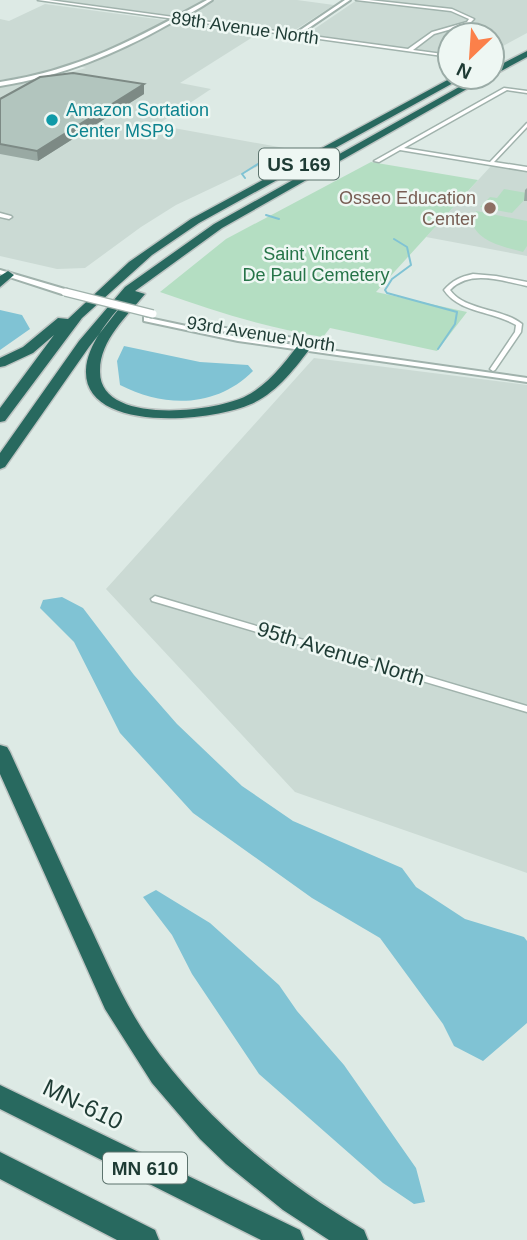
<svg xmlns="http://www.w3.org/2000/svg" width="527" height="1240" viewBox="0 0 527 1240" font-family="Helvetica,sans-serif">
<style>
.built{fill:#cbdad4}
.green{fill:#b4dec2}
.water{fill:#80c3d4}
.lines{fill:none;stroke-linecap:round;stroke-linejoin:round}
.stream{stroke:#80c3d4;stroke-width:2}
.minor-casing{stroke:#a0b2ac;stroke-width:3}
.tertiary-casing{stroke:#a0b2ac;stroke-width:4}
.motorway-casing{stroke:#bcc4c2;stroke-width:3}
.minor{fill:#fff;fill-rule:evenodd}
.tertiary{fill:#fff;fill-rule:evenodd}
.motorway{fill:#28695f;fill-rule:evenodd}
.tertiary-bridge-casing{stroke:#a0b2ac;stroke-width:10;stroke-linecap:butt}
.tertiary-bridge{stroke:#fff;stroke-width:7}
.wall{fill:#99a9a3}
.shaded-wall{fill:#7d8a85}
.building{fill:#b2c5be;stroke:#7d8a85;stroke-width:2}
.culture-dot{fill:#0f9aa8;stroke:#eef7f3;stroke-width:2.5}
.education-dot{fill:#8d6e63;stroke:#eef7f3;stroke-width:2.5}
.labels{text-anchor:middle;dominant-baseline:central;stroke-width:5;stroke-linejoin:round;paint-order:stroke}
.far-street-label{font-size:18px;fill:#1e3b34;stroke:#eef7f3}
.far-culture-label{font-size:18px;fill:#0d838f;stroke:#eef7f3;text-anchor:start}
.far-education-label{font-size:18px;fill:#785e54;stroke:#eef7f3;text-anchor:end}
.far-park-label{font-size:18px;fill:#267448;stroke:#eef7f3}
.shield{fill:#eef7f3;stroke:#5c736d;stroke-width:2}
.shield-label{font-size:19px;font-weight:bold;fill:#1e3b34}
.street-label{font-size:21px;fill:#1e3b34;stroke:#eef7f3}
.near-street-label{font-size:24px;fill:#1e3b34;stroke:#eef7f3}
</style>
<rect width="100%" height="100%" fill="#ddeae5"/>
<!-- built -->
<path class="built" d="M 58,0 L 297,0 L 334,5 L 292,32 Z
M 357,0 L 527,0 L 527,33 L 492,52 L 492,35 L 450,35 L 450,54 L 307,34 Z
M 45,4 L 259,33 L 180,83 L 211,89 L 157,125 L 301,151 L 265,163 L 176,205 L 141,227 L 85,268 L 57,269 L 0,256 L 0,87 L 38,81 L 86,68 L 75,65 L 56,71 L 0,80 L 0,19 L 9,21 Z
M 491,166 L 527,172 L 527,256 L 426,237 Z
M 314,358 L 527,385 L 527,873 L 295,792 L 106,589 Z"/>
<!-- green -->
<path class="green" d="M 371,162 L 478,180 L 376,292 L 467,312 L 437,351 L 330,328 L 323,337 C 266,328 214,311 160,292 L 226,239 Z
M 504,189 L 527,193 L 527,197 L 512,213 L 480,207 L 490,197 L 497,198 Z
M 476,211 L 527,221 L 527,246 L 523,252 C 504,247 479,242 472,223 Z"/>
<!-- water -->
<path class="water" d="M 0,310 L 22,315 L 30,329 L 0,350 Z
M 124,346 L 200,362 L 248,365 L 253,371 C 216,408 165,408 120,385 L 117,361 Z
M 62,597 L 83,608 L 134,675 L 177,724 L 242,786 L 293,821 L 402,868 L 416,887 L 465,919 L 524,937 L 527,941 L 527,1023 L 483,1061 L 454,1046 L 443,1024 L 380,938 L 312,898 L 193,813 L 120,733 L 74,642 L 40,608 L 43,600 Z
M 156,890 L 210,923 L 279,985 L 297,1011 L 344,1065 L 416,1168 L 425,1202 L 414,1204 L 383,1183 L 259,1074 L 192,974 L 172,935 L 143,897 Z"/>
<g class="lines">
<!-- stream -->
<path class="stream" d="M 245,178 L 242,174 L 269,157
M 266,215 L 279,219
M 394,239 L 407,247 L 411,265 L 392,279 L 385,290 L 387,293 L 457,312 L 455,324 L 438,349"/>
<!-- minor casing -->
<g class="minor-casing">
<path id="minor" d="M 38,0 L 49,0 L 408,49 L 432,32 L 467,22 L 469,19 L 451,11 L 356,0 L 369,0 L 452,9 L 474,19 L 469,24 L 434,34 L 413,50 L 450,55 L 450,57 Z
M 504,88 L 527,91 L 527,93 L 507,90 L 404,148 L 490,162 L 527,123 L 527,127 L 494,162 L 527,167 L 527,171 L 400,150 L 379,162 L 374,161 Z
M 0,213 L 11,216 L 12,217 L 9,219 L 0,217 Z
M 473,274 L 496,276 L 527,282 L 527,286 C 502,281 470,269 450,290 C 465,311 502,308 522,324 L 521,332 L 495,370 L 493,371 L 490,369 L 515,332 L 516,325 C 493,311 459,313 444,290 C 453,280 460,277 473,274 Z
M 155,596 L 527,706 L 527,712 L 152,601 L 151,599 Z"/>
</g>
<!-- tertiary casing -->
<g class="tertiary-casing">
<path id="tertiary" d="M 207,0 L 212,0 C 199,9 184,17 169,24 C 114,55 62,76 0,86 L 0,82 C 80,70 137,38 207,0 Z
M 345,0 L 350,0 L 297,36 L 293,35 Z
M 0,270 L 68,290 L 69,292 L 62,294 L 0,274 Z
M 144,317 L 238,337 L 527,378 L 527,382 L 238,341 L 144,321 Z
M 218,327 L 315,341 L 319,343 L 315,345 L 221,331 L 217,329 Z"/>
</g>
<!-- motorway casing -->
<g class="motorway-casing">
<path id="motorway" d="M 527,51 L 527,57 L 492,76 L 492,69 Z
M 453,77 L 464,77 L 199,223 L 152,255 L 82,318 L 5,421 L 0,422 L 0,408 L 54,335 L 33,353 L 5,366 L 0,367 L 0,358 L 23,347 L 58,318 L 68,319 L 129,262 L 191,219 Z
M 477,77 L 488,77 L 222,228 L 135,291 L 145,294 C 127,316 99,341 100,372 C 100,426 216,412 246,396 C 270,384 287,359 303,339 L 313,339 L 315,342 C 299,363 282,387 259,400 C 223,422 83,436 86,370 C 87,345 109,319 125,301 L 89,347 L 5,467 L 0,469 L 0,453 L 79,341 L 125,287 L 214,224 Z
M 8,271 L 14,275 L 0,287 L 0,276 Z
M 0,745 L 7,747 L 10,752 C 35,807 60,861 85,916 C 105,957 122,1000 148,1038 C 204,1119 279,1180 364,1230 L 368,1240 L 329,1240 L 283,1210 L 226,1164 L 200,1139 L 152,1083 L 105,1009 L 0,774 Z
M 0,1085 L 300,1230 L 304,1240 L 261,1240 L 0,1109 Z
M 0,1152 L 155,1230 L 159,1240 L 117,1240 L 0,1179 Z"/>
</g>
<!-- minor -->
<use href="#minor" class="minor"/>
<!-- tertiary -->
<use href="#tertiary" class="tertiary"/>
<!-- motorway -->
<use href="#motorway" class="motorway"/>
<!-- tertiary-bridge casing -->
<g class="tertiary-bridge-casing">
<path id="tertiary-bridge" d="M 65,292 L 153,314"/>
</g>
<!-- tertiary-bridge -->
<use href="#tertiary-bridge" class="tertiary-bridge"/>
</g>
<!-- wall -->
<path class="wall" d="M 144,94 L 38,161 L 0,154 L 0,99 Z
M 527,188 L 527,201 L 524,201 L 525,190 Z"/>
<!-- shaded-wall -->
<path class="shaded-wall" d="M 144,84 L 144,94 L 38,161 L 37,151 Z"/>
<!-- building -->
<path class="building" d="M 459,32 L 480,35 L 456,35 Z
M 73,73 L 144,84 L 37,151 L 0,144 L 0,99 L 40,77 Z"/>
<!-- markers -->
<circle class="culture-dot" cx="52" cy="120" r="7"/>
<circle class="education-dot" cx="490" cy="208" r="7"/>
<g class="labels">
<!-- far-street labels -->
<g class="far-street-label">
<text transform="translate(245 28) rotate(8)">89th Avenue North</text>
<text transform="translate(261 334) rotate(9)">93rd Avenue North</text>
</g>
<!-- far-culture labels -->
<g class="far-culture-label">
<text x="66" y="110">Amazon Sortation<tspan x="66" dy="21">Center MSP9</tspan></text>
</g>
<!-- far-education labels -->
<g class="far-education-label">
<text x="476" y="198">Osseo Education<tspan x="476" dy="21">Center</tspan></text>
</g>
<!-- far-park labels -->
<g class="far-park-label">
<text x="316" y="254">Saint Vincent<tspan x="316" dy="21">De Paul Cemetery</tspan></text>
</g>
<!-- shield labels -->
<g class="shield">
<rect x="259" y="148.5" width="80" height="31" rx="5"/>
<rect x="103" y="1152.5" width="84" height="31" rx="5"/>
</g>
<g class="shield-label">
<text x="299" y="164">US 169</text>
<text x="145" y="1168">MN 610</text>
</g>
<!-- street labels -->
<g class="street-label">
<text transform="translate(341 653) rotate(17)">95th Avenue North</text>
</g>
<!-- near-street labels -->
<g class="near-street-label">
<text transform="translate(83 1104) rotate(26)">MN-610</text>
</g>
</g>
<!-- north arrow -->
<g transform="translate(471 56) rotate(205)"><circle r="33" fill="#eef7f3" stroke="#9baca7" stroke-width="2"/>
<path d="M0-5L12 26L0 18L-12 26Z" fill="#fb804a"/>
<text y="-10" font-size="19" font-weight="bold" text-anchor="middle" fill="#1e3b34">N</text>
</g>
</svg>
